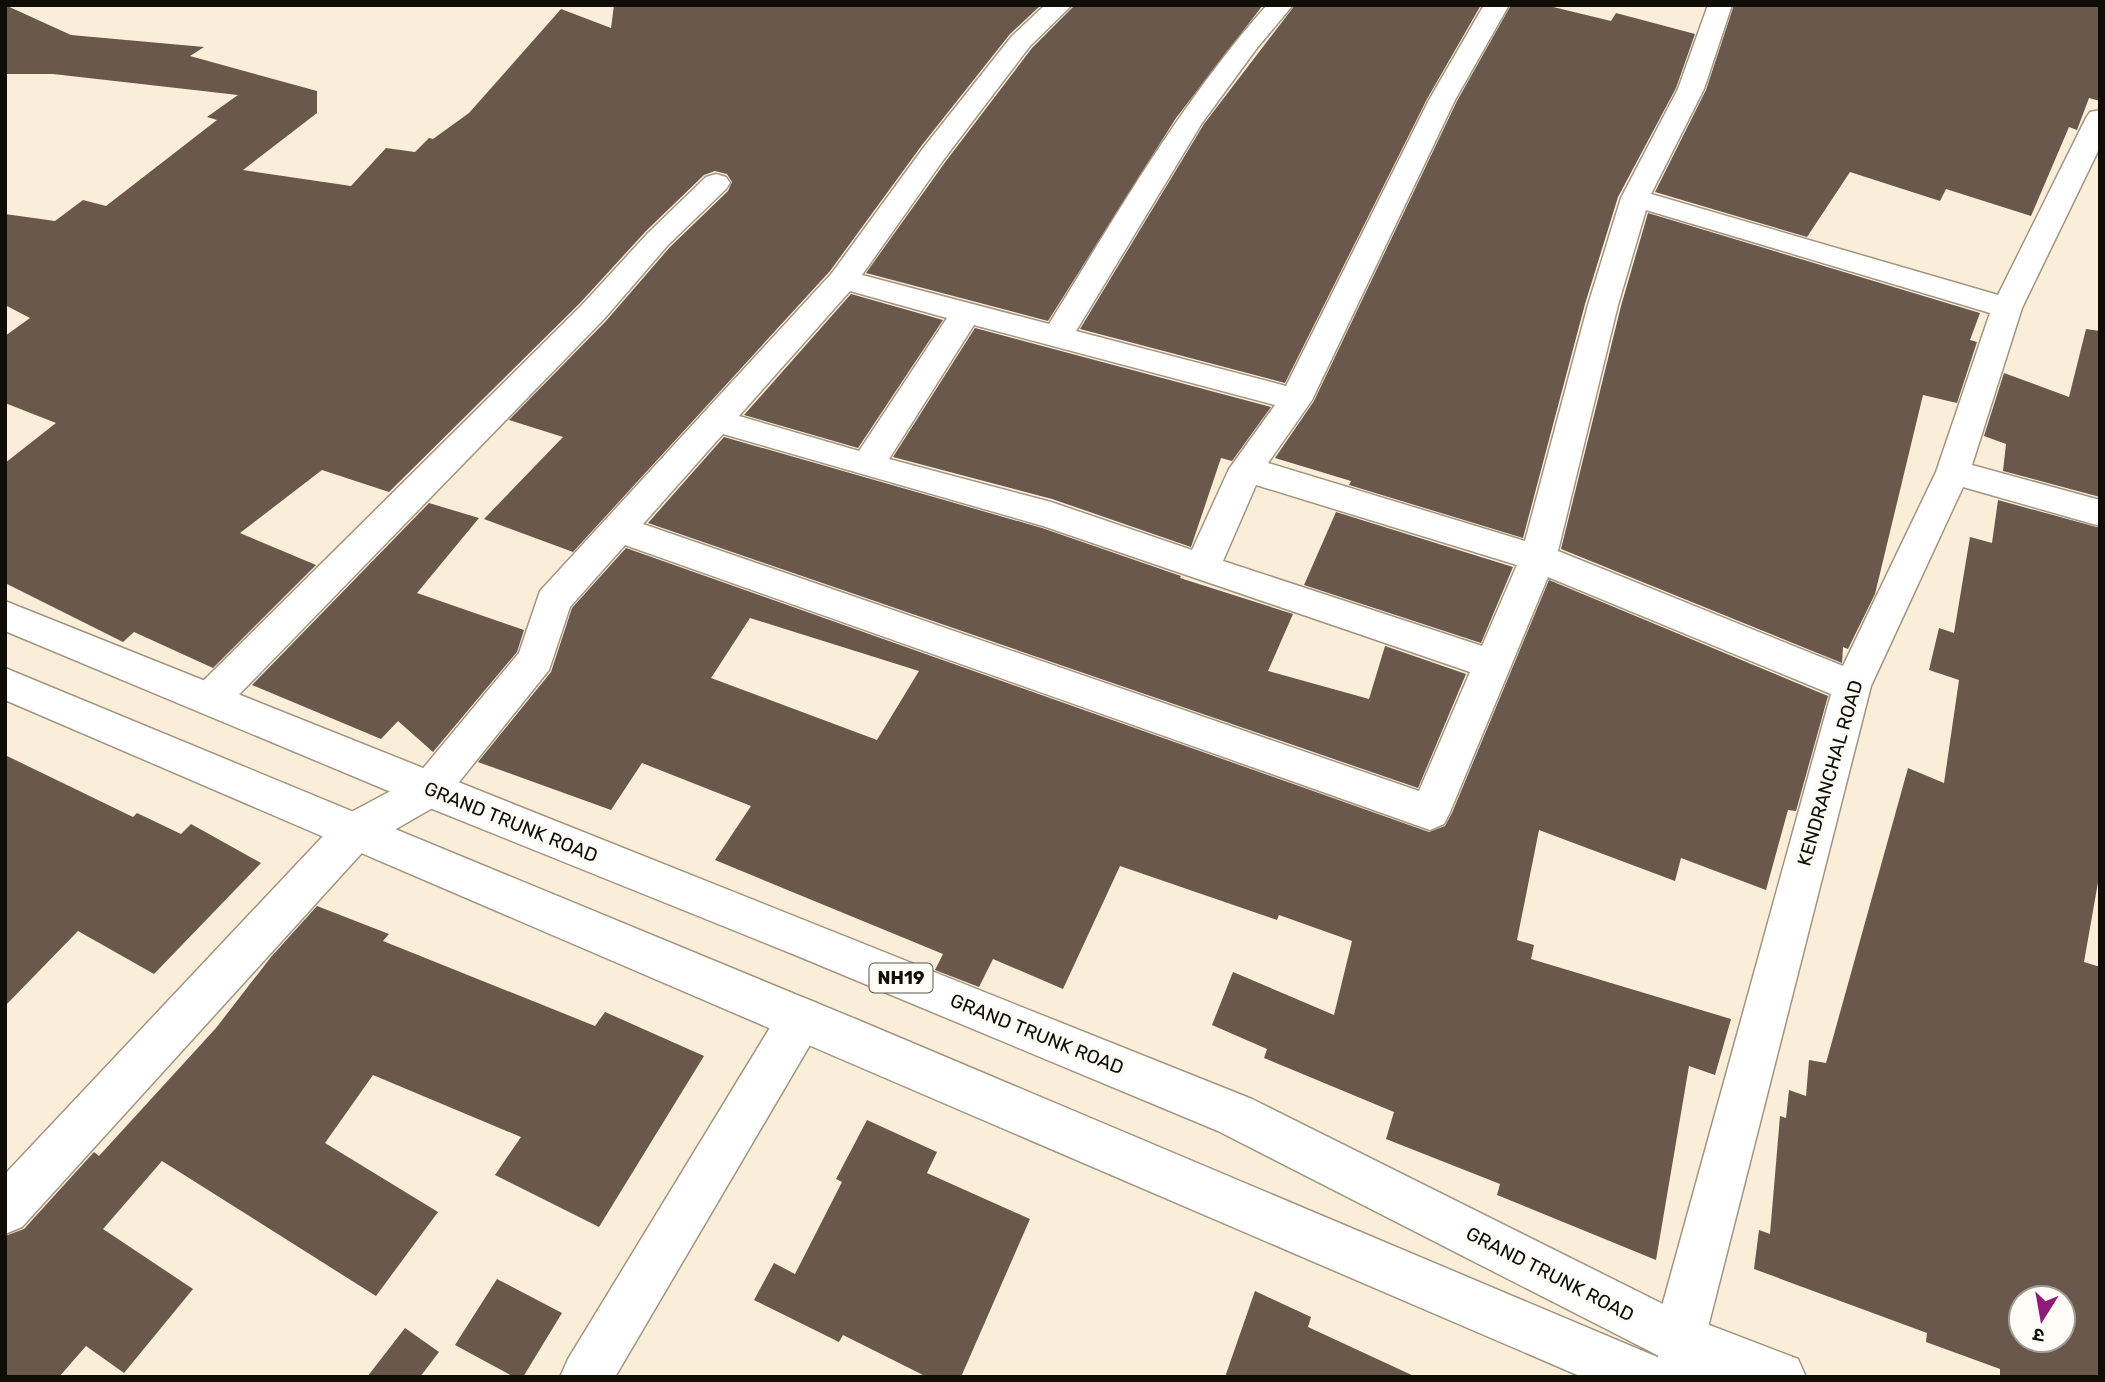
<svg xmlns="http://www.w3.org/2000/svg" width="2105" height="1382" viewBox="0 0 2105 1382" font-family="Rubik,'Noto Sans Devanagari',sans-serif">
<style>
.building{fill:#69584b;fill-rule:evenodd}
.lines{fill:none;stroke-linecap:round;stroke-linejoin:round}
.street-casing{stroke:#a19582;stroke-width:3}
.secondary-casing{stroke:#a19582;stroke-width:3}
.highway-casing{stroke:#a19582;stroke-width:3}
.street{fill:#fff;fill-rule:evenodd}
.secondary{fill:#fff;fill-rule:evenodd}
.highway{fill:#fff;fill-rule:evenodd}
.labels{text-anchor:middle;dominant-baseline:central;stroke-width:7;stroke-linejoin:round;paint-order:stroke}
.shield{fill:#fffcf8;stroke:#58544f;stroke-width:2}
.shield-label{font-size:18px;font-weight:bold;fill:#100c06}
.street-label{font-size:19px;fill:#100c06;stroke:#fffcf8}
</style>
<rect width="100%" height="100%" fill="#fbeed9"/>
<!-- building -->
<path class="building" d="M 5,5 L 71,35 L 204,47 L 190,56 L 317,91 L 317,113 L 243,170 L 351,186 L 386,148 L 415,152 L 429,138 L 433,139 L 469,113 L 561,9 L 611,28 L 614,5 L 1041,5 L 1010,34 L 922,145 L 830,271 L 573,552 L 484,519 L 563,437 L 509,420 L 606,321 L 670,247 L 728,191 L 732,182 L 727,174 L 715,171 L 704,175 L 646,231 L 580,303 L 389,492 L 322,470 L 240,533 L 316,565 L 213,668 L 134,632 L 123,642 L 5,583 L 5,463 L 56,423 L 5,403 L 5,336 L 30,318 L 5,305 L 5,214 L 55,221 L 83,200 L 106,206 L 217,120 L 207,117 L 238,95 L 53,74 L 5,74 Z
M 1075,5 L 1263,5 L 1176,118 L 1048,321 L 866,273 L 946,161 L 1032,48 Z
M 1295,5 L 1481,5 L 1427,99 L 1285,383 L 1080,329 L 1204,124 Z
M 1511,5 L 1545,5 L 1611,21 L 1616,13 L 1695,34 L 1676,88 L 1618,197 L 1585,304 L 1523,538 L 1349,485 L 1351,481 L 1275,458 L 1314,401 L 1457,101 Z
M 1734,5 L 2100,5 L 2100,101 L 2089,98 L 2077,130 L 2069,127 L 2031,216 L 1946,189 L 1940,201 L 1850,172 L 1807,237 L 1655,192 L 1706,90 Z
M 1648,213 L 1980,313 L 1970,340 L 1977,342 L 1957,403 L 1923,395 L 1875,594 L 1848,649 L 1843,647 L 1842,663 L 1561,549 L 1621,306 Z
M 851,294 L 943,320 L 858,448 L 744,415 Z
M 975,328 L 1271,407 L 1232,461 L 1221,458 L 1191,547 L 1052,499 L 893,457 Z
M 2086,329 L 2100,331 L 2100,497 L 2003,471 L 2006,444 L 1984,436 L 2004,373 L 2069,397 Z
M 724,437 L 1042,528 L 1181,576 L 1180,578 L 1293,614 L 1268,671 L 1369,699 L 1385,646 L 1466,674 L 1418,788 L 648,523 Z
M 1998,500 L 2100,528 L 2100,871 L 2084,962 L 2100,967 L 2100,1377 L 2000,1377 L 2000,1369 L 1926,1342 L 1927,1333 L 1754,1269 L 1759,1230 L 1770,1234 L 1780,1116 L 1786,1118 L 1789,1090 L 1806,1096 L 1809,1060 L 1826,1063 L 1908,768 L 1944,783 L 1959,680 L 1929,670 L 1939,628 L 1954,633 L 1970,537 L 1992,543 ZM 2021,1298 L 2063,1298 L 2063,1340 L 2021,1340 Z
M 429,503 L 479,518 L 417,593 L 524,630 L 517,652 L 433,752 L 398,721 L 381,739 L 252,685 Z
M 1336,512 L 1513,567 L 1481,643 L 1304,585 Z
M 626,548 L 1429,832 L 1445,826 L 1452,813 L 1549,580 L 1828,696 L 1796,811 L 1788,810 L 1766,890 L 1681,858 L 1675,881 L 1539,830 L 1517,940 L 1534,945 L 1531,959 L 1731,1019 L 1715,1075 L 1689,1066 L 1656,1260 L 1497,1195 L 1500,1184 L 1386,1139 L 1394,1112 L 1264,1058 L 1267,1049 L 1212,1025 L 1233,972 L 1334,1015 L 1352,941 L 1279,915 L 1277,920 L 1120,866 L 1063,989 L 993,959 L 979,987 L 935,970 L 943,954 L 715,860 L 751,806 L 642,763 L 611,810 L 478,762 L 551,672 L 572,608 ZM 750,618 L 919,671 L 877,740 L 711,678 Z
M 5,755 L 133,817 L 137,813 L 181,834 L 191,824 L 261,863 L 154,974 L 78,931 L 5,1006 Z
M 317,906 L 389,934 L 383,941 L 595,1026 L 605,1012 L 704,1056 L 599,1227 L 495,1175 L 521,1137 L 373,1075 L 325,1143 L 438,1212 L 376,1296 L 162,1161 L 103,1229 L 193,1289 L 124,1373 L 86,1346 L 59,1377 L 5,1377 L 5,1236 L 24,1229 L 94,1152 L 99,1156 L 216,1028 L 271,957 Z
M 867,1120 L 937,1152 L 927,1173 L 1030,1219 L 961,1377 L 927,1377 L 843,1335 L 839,1342 L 754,1300 L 774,1263 L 795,1274 L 842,1182 L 836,1179 Z
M 497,1279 L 562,1313 L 523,1377 L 514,1377 L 455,1345 Z
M 1255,1291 L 1311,1317 L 1308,1327 L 1416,1377 L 1225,1377 Z
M 405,1328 L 439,1352 L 420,1377 L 367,1377 Z"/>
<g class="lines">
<!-- street casing -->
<g class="street-casing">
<path id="street" d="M 1045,5 L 1072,5 L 1030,46 L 944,159 L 862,275 L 1049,324 C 1117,214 1181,102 1267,5 L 1293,5 L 1257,48 L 1202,123 L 1076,331 L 1286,386 L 1429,100 L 1484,5 L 1509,5 L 1455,100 L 1312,400 L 1268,463 L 1525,541 L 1588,305 L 1621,198 L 1678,89 L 1708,5 L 1732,5 L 1704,89 L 1651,194 L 1998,295 L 2086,118 L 2090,112 L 2100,110 L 2100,147 L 2022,308 L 1972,465 L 2100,500 L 2100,526 L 1963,487 L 1871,686 L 1705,1339 L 1697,1357 L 1679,1365 L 1661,1357 L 1653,1339 L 1831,694 L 1548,577 L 1450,812 L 1444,824 L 1430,830 L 625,545 L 570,607 L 549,670 L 443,802 L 370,844 L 22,1227 L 5,1234 L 5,1174 L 340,818 L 415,778 L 519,653 L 540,591 L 832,273 L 924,147 L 1012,36 ZM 1646,210 L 1990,313 L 1936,472 L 1843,666 L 1558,551 L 1618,305 ZM 850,291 L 947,318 L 859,451 L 739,416 ZM 974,325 L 1275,405 L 1229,469 L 1192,550 L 1051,502 L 889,459 ZM 723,434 L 1043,526 L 1470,672 L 1419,791 L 643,524 ZM 1256,485 L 1517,565 L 1482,646 L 1223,561 Z
M 716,174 L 726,177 L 730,183 L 726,189 L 668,245 L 604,319 L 225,709 L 211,714 L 197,709 L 192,698 L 197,687 L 582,305 L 648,233 L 706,177 Z
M 801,997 L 817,1003 L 824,1018 L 817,1033 L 615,1377 L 560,1377 L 568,1359 L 785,1003 Z"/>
</g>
<!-- secondary casing -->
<g class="secondary-casing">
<path id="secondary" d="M 1679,1313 L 1697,1321 L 1716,1377 L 1664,1377 L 1653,1339 L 1661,1321 Z"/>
</g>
<!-- highway casing -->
<g class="highway-casing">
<path id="highway" d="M 5,601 L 1252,1099 L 1691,1318 L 1798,1359 L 1806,1377 L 1711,1377 L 1661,1357 L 1218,1131 L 800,957 L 415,802 L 5,631 Z
M 5,668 L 858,1020 L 1662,1359 L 1670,1377 L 1582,1377 L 5,700 Z"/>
</g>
<!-- street -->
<use href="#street" class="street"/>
<!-- secondary -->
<use href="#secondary" class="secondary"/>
<!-- highway -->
<use href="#highway" class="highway"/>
</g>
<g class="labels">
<!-- shield labels -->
<rect class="shield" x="869.5" y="963.5" width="63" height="29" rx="5"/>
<g class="shield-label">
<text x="901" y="978">NH19</text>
</g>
<!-- street labels -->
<g class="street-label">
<text transform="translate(1830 773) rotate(-74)">KENDRANCHAL ROAD</text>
<text transform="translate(511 822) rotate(22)">GRAND TRUNK ROAD</text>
<text transform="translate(1037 1034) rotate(22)">GRAND TRUNK ROAD</text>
<text transform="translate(1550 1274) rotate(27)">GRAND TRUNK ROAD</text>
</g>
</g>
<!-- border -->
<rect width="2105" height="1382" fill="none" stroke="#100c06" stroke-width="14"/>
<!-- north arrow -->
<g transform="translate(2042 1319) rotate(191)"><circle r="33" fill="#fffcf8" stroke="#9f9c97" stroke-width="2"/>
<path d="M0-5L12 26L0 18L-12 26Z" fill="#901a79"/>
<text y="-10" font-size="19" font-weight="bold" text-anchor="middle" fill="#100c06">उ</text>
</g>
</svg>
